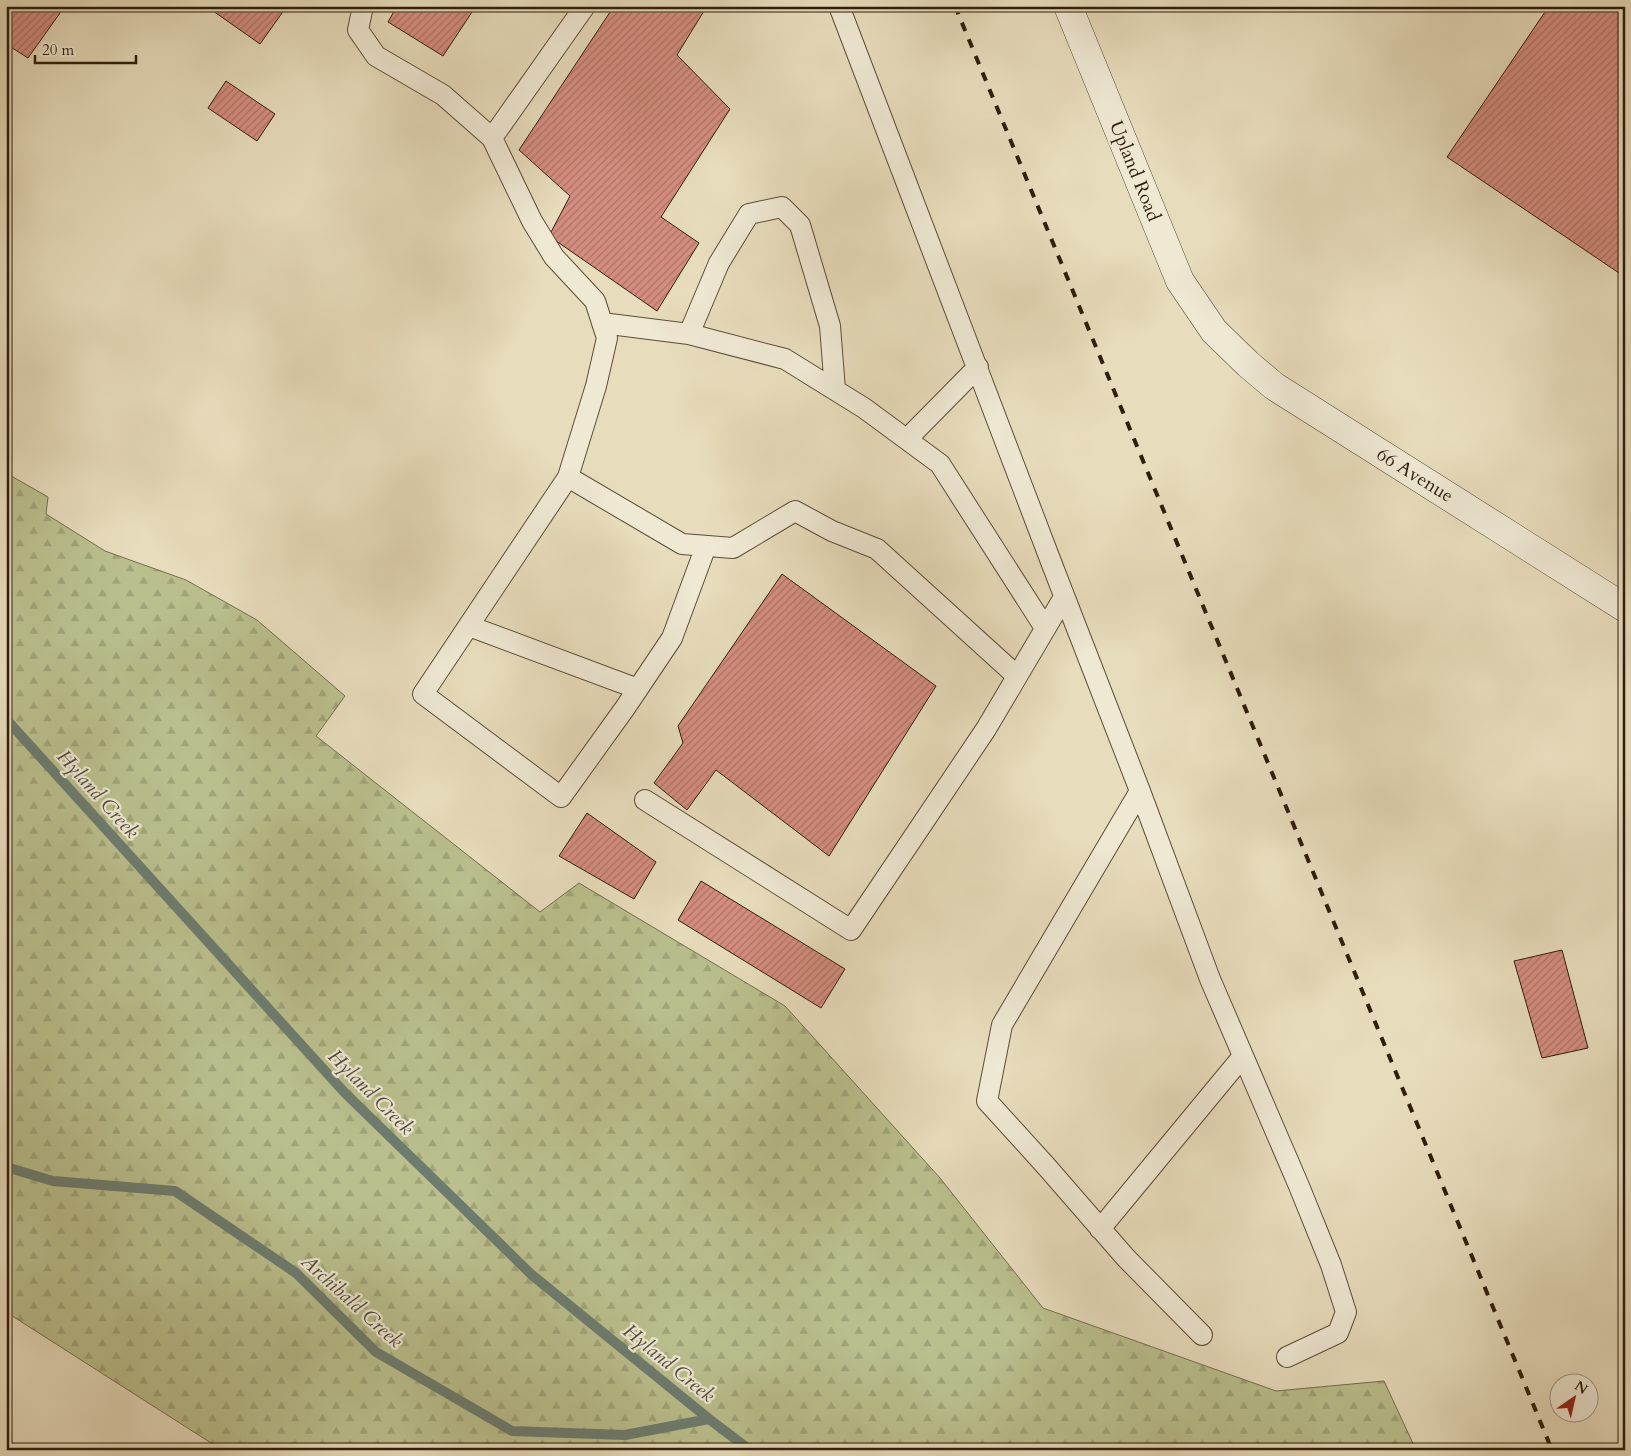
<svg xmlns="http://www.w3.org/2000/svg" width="1631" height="1456" viewBox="0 0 1631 1456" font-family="Cardo,serif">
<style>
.forest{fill:url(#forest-firs);stroke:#746e4c}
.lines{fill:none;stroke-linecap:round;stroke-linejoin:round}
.stream{stroke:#6d7c6f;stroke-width:10}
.building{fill:url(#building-hatch);stroke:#2f1d0b}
.lane-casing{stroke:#5d4d37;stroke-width:22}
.street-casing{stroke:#5d4d37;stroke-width:29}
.lane{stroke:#efe8d3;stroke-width:20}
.street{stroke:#efe8d3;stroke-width:28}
.rail{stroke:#2f1d0b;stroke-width:4;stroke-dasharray:9 9;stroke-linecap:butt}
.labels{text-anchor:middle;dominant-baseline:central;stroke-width:4.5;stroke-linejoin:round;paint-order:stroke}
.street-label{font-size:19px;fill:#2f1d0b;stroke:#efe8d3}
.water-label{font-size:20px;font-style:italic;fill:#4e4c3d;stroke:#efe8d3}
</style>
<defs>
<pattern id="forest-firs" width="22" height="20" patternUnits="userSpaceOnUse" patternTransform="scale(1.25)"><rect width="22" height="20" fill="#babf8d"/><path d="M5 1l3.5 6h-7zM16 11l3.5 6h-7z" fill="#a0a478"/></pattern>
<pattern id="building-hatch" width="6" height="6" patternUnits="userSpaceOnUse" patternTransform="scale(1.25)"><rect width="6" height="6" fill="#d58d80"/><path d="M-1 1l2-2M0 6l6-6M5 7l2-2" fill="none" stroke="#ad7367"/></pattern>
</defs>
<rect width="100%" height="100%" fill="#e7dcbc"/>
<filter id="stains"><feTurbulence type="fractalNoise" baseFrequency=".004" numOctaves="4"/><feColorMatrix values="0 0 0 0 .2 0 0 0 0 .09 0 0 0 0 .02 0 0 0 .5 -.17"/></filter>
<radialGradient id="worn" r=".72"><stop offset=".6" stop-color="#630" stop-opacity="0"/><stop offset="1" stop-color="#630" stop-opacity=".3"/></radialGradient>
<!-- forest -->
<path class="forest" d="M 6,473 L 48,497 L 46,514 L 105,551 L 186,580 L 257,620 L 345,696 L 316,736 L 540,912 L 579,883 L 785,1006 L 940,1178 L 1043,1308 L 1276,1391 L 1384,1381 L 1416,1450 L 222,1450 L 6,1312 Z"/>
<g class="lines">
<!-- stream -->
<path class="stream" d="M 6,719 L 345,1093 L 532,1275 L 709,1419 L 750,1450
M 6,1167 L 53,1181 L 175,1191 L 296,1273 L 376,1352 L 512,1431 L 625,1435 L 709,1419"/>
</g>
<!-- building -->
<path class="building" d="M 6,6 L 65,6 L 28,58 L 6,44 Z
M 206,6 L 287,6 L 260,44 Z
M 397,6 L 476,6 L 443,56 L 388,22 Z
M 614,6 L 707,6 L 677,55 L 730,109 L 661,217 L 699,243 L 657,311 L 549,236 L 570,196 L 519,150 Z
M 1549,6 L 1625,6 L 1625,277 L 1447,157 Z
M 226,81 L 275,114 L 257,141 L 208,108 Z
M 782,574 L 936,686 L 829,856 L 716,770 L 687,810 L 654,783 L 683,743 L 678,726 Z
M 587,813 L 656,862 L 634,899 L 559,856 Z
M 701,881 L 845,969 L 821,1008 L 678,920 Z
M 1562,950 L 1588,1048 L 1542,1058 L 1514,961 Z"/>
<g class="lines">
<!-- lane casing -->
<g class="lane-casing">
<path id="lane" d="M 363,6 L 358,30 L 376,56 L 443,95 L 492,138 L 532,221 L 554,257 L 595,301 L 607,338 L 596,386 L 568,477 L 682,544 L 733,548 L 795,511 L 832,531 L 877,549 L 1017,676
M 839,6 L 1053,567 L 1140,791 L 1210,979 L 1299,1186 L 1331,1265 L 1346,1312 L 1338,1333 L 1287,1357
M 492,138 L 585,6
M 602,323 L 689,334 L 785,359 L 864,408 L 940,464 L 1045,628
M 689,334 L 719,263 L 749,214 L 782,207 L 800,225 L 830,326 L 835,390
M 907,439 L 978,367
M 568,477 L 423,694 L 561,797 L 625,708 L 672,638 L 706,546
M 469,626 L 638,689
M 1140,791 L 1002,1025 L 987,1101 L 1046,1166 L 1126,1258 L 1202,1335
M 645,800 L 851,930 L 986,729 L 1064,597
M 1100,1229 L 1243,1056"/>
</g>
<!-- street casing -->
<g class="street-casing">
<path id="street" d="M 1068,6 L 1180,281 L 1214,331 L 1248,364 L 1274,386 L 1625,608"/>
</g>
<!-- lane -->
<use href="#lane" class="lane"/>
<!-- street -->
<use href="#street" class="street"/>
<!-- rail -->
<path class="rail" d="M 955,6 L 1552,1450"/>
</g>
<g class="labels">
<!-- street labels -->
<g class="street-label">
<text transform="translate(1135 171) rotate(68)">Upland Road</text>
<text transform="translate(1415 475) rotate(32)">66 Avenue</text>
</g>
<!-- water labels -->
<g class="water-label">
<text transform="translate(98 794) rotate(48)">Hyland Creek</text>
<text transform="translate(371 1092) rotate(45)">Hyland Creek</text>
<text transform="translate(352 1301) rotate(42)">Archibald Creek</text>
<text transform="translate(669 1363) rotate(39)">Hyland Creek</text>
</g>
</g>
<!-- margin -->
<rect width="1631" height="1456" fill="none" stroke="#e7dcbc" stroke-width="25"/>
<rect x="8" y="8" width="1616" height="1441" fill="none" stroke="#2f1d0b" stroke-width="2.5"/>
<rect x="12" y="12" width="1606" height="1431" fill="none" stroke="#2f1d0b"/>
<!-- north arrow -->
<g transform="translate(1574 1398) rotate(34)"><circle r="24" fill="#efe8d3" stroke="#a29783"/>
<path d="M0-4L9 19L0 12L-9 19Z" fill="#8f2418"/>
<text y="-8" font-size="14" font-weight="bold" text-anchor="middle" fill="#2f1d0b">N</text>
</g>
<!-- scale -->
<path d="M35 55v8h101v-8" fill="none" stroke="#2f1d0b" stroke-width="2.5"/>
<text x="42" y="55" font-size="15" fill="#2f1d0b" stroke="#efe8d3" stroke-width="4" paint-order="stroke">20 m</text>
<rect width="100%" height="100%" filter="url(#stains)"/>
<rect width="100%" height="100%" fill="url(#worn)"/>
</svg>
